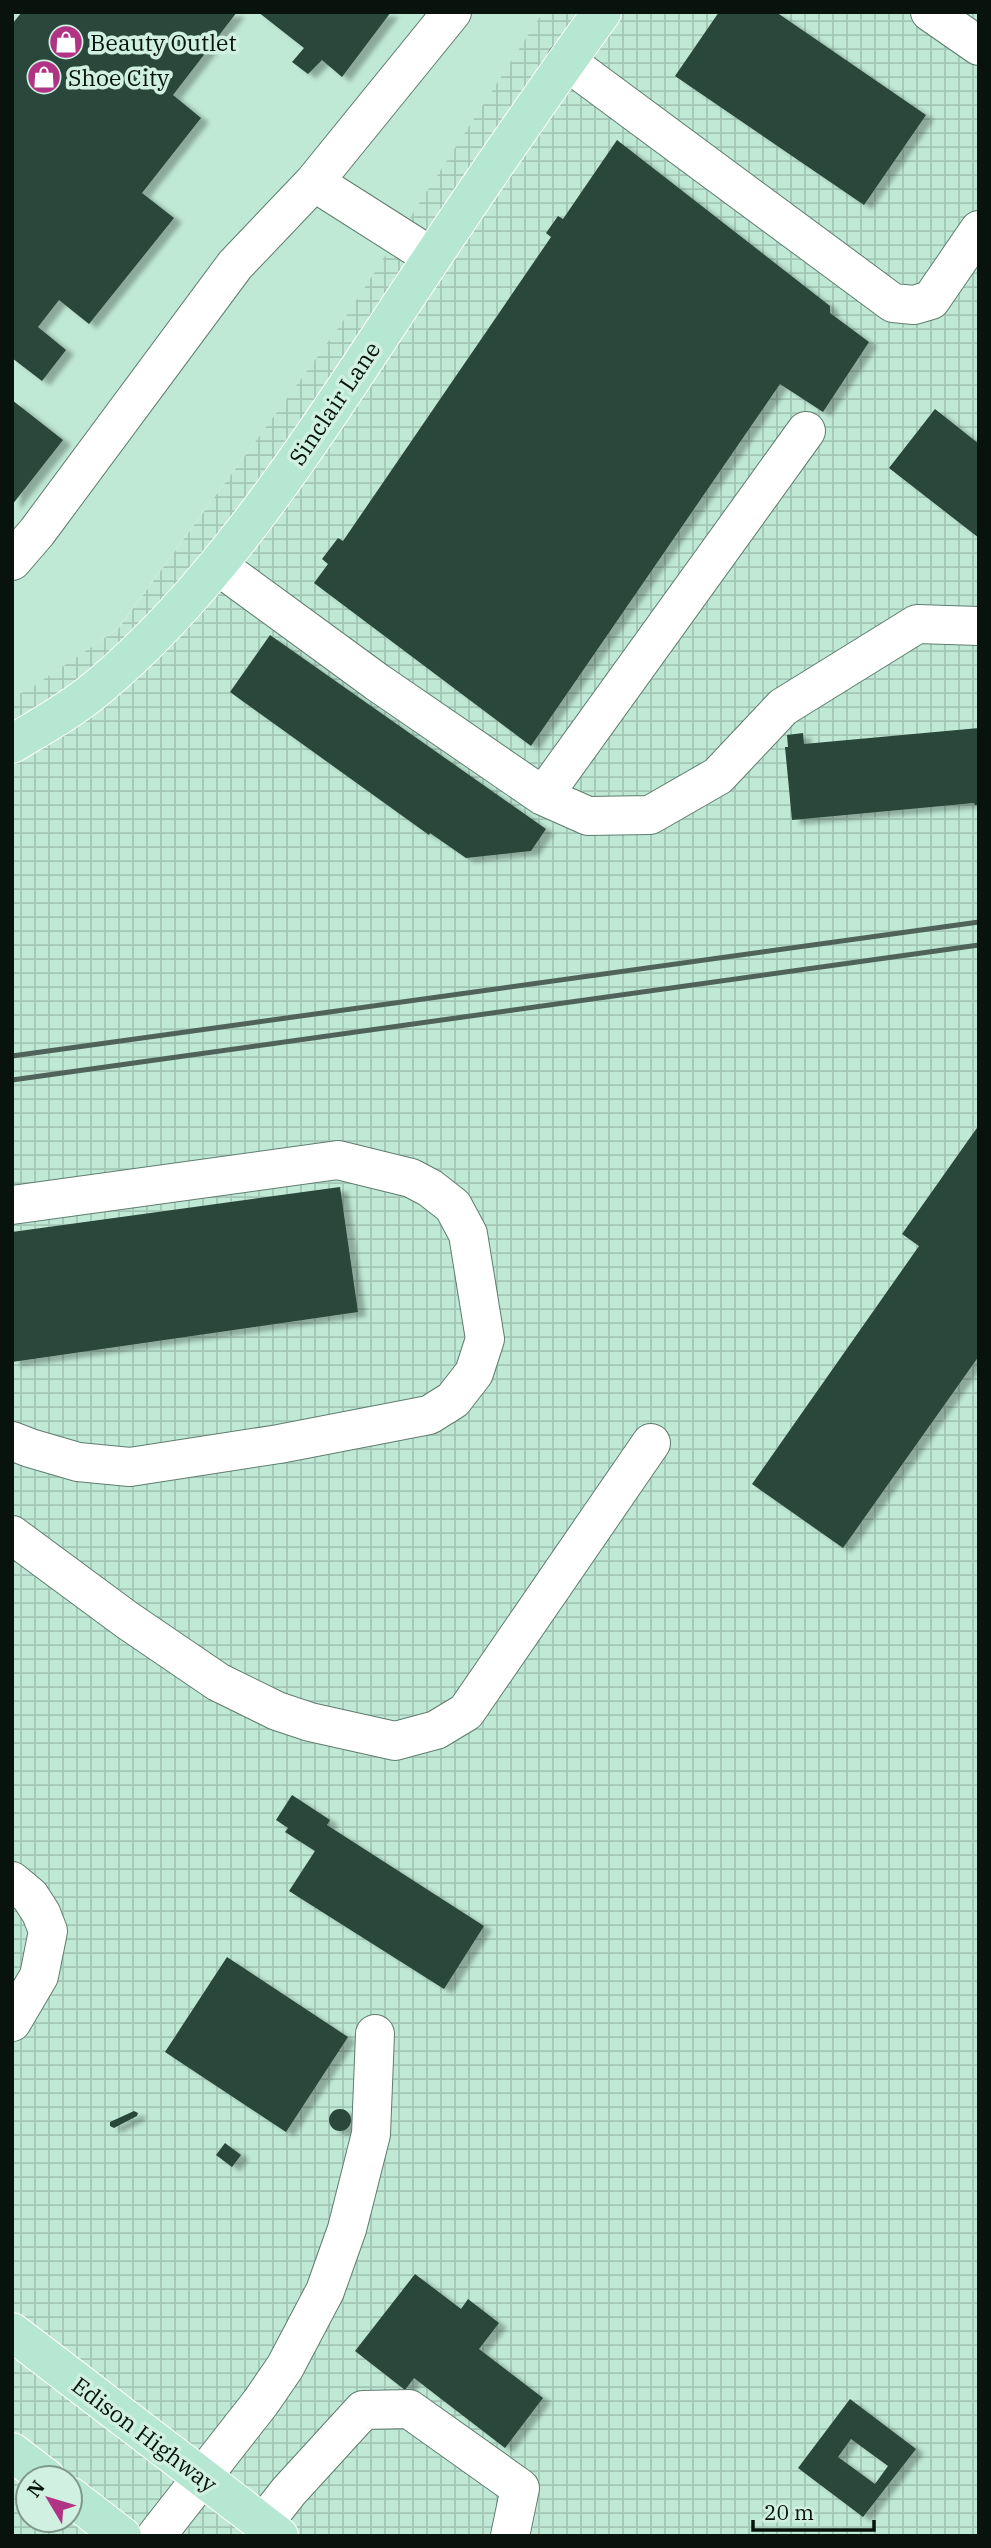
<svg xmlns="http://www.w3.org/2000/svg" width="991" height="2548" viewBox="0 0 991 2548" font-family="'IBM Plex Serif',serif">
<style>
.built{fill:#bfe8d5}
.industrial{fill:url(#industrial-grid);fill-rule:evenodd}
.building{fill:#2b463a;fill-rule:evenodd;filter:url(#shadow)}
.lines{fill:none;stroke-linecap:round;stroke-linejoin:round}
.minor-casing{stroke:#5f7c6f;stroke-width:40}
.major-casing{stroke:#fff;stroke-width:40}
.minor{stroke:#fff;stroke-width:38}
.major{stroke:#b6e7d3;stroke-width:38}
.rail{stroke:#50635a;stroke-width:5}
.labels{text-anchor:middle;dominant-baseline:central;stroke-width:7;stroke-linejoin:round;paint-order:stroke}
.poi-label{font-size:23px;fill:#08130e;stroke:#d0f0e1;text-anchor:start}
.street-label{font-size:23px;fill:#08130e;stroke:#d0f0e1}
</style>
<defs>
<pattern id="industrial-grid" width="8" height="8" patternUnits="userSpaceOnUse" patternTransform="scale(1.75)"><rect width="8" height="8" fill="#bfe8d5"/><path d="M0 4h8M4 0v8" fill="none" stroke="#a3c6b6"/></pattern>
<filter id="shadow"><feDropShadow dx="8" dy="4.5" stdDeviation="2" flood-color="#0004"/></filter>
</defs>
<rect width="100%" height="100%" fill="#d0f0e1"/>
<!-- built -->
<path class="built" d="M 12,12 L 543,12 L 339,327 L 117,629 L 28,690 L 12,697 Z"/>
<!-- industrial -->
<path class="industrial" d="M 543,12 L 979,12 L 979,2536 L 12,2536 L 12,697 L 28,690 L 118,629 L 339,327 ZM 28,2478 L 70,2478 L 70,2520 L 28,2520 Z"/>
<!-- building -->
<path class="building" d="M 22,12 L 237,12 L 173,95 L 201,118 L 142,193 L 174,218 L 89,324 L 59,300 L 38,327 L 66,350 L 42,381 L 12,358 L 12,24 Z
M 258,12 L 391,12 L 342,77 L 322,60 L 308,74 L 292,62 L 304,48 Z
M 719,12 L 776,12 L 926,115 L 864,205 L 675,76 Z
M 617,140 L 830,306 L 830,313 L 869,342 L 823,412 L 780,384 L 531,746 L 314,583 L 328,564 L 322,559 L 338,538 L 343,541 L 551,237 L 546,233 L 558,216 L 563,219 Z
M 12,400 L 63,440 L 12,505 Z
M 935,409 L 979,444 L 979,538 L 889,468 Z
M 270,635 L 546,829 L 531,851 L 466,858 L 430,833 L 429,835 L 230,692 Z
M 979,728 L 979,805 L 975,805 L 974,803 L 792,820 L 785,747 L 788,747 L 787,735 L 803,733 L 804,744 Z
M 979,1125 L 979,1356 L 843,1548 L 752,1484 L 919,1246 L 902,1234 Z
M 340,1187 L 358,1312 L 12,1362 L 12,1232 Z
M 292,1795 L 330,1820 L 327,1825 L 330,1827 L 484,1926 L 444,1989 L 289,1891 L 315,1851 L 285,1832 L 288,1828 L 276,1820 Z
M 227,1957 L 348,2037 L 286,2132 L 165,2052 Z
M329 2120a11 11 0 1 1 22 0a11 11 0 1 1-22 0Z
M 134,2111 L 138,2113 L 137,2116 L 114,2128 L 110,2126 L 110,2122 Z
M 225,2143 L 241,2155 L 232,2167 L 216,2155 Z
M 415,2274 L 461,2309 L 468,2299 L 499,2323 L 479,2349 L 543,2398 L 505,2448 L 414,2378 L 405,2390 L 355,2351 Z
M 850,2399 L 916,2449 L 863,2517 L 798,2468 ZM 851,2439 L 888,2466 L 875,2484 L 838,2457 Z"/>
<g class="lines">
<!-- minor casing -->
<g class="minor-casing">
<path id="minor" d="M 930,12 L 979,46
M 566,61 L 893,303 L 914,305 L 931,300 L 979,230
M 314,182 L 432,257
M 12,561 L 37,532 L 235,265 L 314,182 L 452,12
M 217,565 L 377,682 L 543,796 L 588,816 L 650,815 L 718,776 L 783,707 L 917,624 L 979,626
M 543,796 L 806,431
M 12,1205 L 338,1160 L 411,1178 L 430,1188 L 453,1206 L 468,1234 L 485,1339 L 474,1373 L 453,1400 L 429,1415 L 279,1444 L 130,1467 L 78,1462 L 30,1448 L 12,1441
M 12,1535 L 127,1620 L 218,1682 L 277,1711 L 310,1722 L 395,1741 L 436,1730 L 466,1712 L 651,1443
M 12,1881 L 30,1896 L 41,1913 L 48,1931 L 39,1976 L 12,2022
M 263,2524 L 289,2491 L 363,2410 L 409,2409 L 520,2488 L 510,2536
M 156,2536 L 261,2402 L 285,2367 L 325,2291 L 347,2229 L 371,2134 L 375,2034"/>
</g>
<!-- major casing -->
<g class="major-casing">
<path id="major" d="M 12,744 C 40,727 71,710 96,689 C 217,589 312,439 398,309 C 464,209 531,110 602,12
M 12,2332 L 279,2536
M 12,2452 L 46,2478
M 70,2496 L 122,2536"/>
</g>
<!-- minor -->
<use href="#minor" class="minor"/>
<!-- major -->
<use href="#major" class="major"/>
<!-- rail -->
<path class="rail" d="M 12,1056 L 979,922
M 12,1080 L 979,945"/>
</g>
<!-- icons -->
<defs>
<g id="shop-disc" transform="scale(1.75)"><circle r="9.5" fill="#b13484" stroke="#d0f0e1"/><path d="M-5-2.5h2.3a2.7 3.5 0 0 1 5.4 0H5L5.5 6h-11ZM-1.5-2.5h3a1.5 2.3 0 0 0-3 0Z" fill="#fff"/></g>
</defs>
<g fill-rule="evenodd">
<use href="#shop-disc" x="66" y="42"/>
<use href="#shop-disc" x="44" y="77"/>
</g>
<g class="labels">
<!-- poi labels -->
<g class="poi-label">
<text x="90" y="42">Beauty Outlet</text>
<text x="68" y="77">Shoe City</text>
</g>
<!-- street labels -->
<g class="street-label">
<text transform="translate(334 403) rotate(-56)">Sinclair Lane</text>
<text transform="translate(145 2434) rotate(37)">Edison Highway</text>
</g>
</g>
<!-- border -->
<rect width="991" height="2548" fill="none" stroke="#08130e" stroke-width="28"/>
<!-- north arrow -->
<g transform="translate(49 2499) rotate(308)"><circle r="33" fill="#d0f0e1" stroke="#80988d" stroke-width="2"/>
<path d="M0-5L12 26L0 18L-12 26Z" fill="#b13484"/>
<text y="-10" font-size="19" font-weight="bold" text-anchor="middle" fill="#08130e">N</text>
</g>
<!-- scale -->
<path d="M753 2520v10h121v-10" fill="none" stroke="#08130e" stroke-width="3.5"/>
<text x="764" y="2520" font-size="21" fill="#08130e" stroke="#d0f0e1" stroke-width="5" paint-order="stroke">20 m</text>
</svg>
